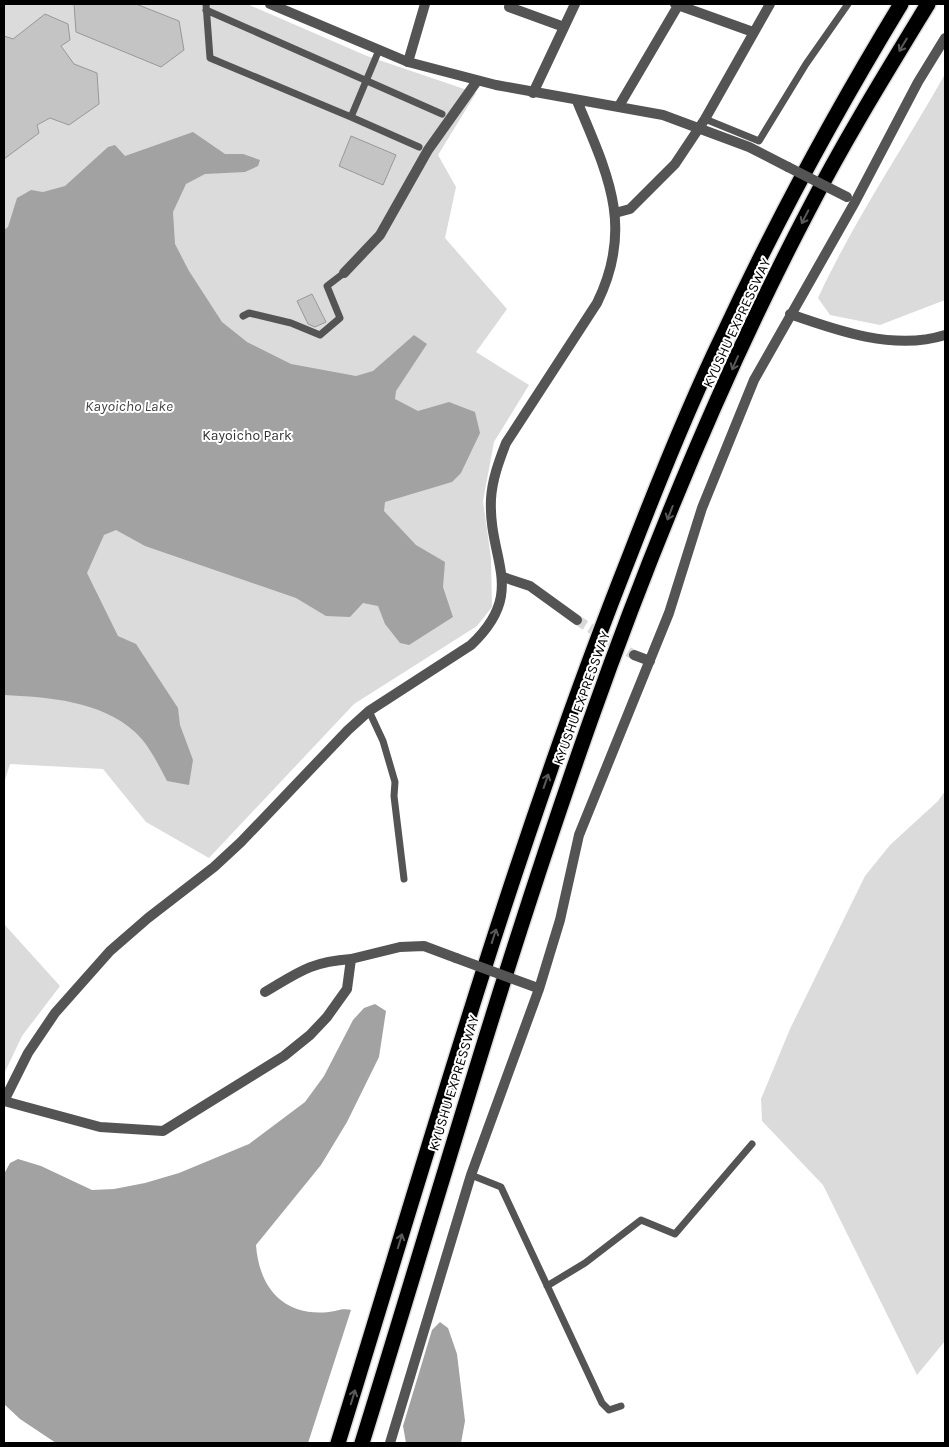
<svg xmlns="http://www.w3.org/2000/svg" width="949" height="1447" viewBox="0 0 949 1447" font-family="Karla,sans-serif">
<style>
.green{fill:#dbdbdb}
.water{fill:#a2a2a2}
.building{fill:#c4c4c4;stroke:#989898}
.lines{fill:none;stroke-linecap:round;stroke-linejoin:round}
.minor-tunnel{stroke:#d9d9d9;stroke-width:10;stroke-dasharray:10 5;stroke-linecap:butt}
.motorway-casing{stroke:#dbdbdb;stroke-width:18}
.service{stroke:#545454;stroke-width:7}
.minor{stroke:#545454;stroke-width:10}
.tertiary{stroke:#545454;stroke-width:10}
.motorway{stroke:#000;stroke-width:15}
.minor-bridge{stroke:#545454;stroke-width:10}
.tertiary-bridge{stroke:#545454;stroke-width:10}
.oneway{stroke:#595959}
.labels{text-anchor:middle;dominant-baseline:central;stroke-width:4;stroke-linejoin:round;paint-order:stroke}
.street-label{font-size:14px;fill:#000;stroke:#fff}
.park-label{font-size:14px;fill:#323232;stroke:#fff}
.water-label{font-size:15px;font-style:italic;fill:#434343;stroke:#fff}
</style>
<rect width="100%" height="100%" fill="#fff"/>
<!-- green -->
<path class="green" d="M 4,4 L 247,4 L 367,56 L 476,93 L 438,155 L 456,187 L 445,238 L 507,309 L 476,352 L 529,385 L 494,442 L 483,501 L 491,558 L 492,607 L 477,626 L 354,704 L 209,858 L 146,822 L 103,769 L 10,764 L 4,783 Z
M 945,74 L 945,300 L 880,325 L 830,315 L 818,298 C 854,220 903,149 945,74 Z
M 945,791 L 945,1341 L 917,1375 L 823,1185 L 762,1121 L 761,1099 L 790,1029 L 865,876 L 890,845 L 938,801 Z
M 4,924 L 60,986 L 22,1036 L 4,1074 Z"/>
<!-- water -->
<path class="water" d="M 193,132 L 225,154 L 243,154 L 260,160 L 258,166 L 245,172 L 205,174 L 186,184 L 173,212 L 175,244 L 189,271 L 222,322 L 247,342 L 291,364 L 356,376 L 373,371 L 414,335 L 427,344 L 396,391 L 395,399 L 418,411 L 449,402 L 475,412 L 480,433 L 461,473 L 452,482 L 385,502 L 384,511 L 416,545 L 445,562 L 443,587 L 453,617 L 409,645 L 400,643 L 385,624 L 378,606 L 363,603 L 350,617 L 326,616 L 296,598 L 145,546 L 116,530 L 104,535 L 87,573 L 118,636 L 136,644 L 178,708 L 180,725 L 193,760 L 189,785 L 167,781 C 158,764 149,745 135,732 C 101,701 48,697 4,695 L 4,230 L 8,227 L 17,198 L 31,190 L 43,192 L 65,186 L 108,147 L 115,145 L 125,156 Z
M 375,1004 L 386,1011 L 379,1057 L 347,1122 L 321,1165 L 256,1245 C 259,1287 283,1317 329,1312 C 339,1311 340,1308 351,1310 L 308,1443 L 56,1443 L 20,1419 L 4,1404 L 4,1174 L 10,1163 L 18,1159 L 41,1166 L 92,1190 L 114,1189 L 145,1183 L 179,1173 L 249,1144 L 305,1102 L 324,1076 L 353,1020 L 364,1008 Z
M 440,1322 L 448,1328 L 457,1354 L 465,1421 L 461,1443 L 406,1443 L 403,1426 L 432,1330 Z"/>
<!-- building -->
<path class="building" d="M 74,4 L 136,4 L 179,21 L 184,50 L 161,67 L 76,32 Z
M 45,14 L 68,24 L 70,40 L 61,46 L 74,64 L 97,73 L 99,104 L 69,125 L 50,118 L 37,125 L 39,133 L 4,159 L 4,36 L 13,39 Z
M 351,136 L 396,155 L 383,185 L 339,166 Z
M 312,294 L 326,322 L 315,327 L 308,324 L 297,301 Z"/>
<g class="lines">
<!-- minor-tunnel -->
<path class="minor-tunnel" d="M 577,620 L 634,655"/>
<!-- motorway casing -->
<g class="motorway-casing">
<path id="motorway" d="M 338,1443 C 430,1145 515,845 630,555 C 659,480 689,405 724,333 C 777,219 836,111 901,4
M 362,1443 C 491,1027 604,602 807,213 C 844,141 886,73 928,4"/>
</g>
<!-- service -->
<path class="service" d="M 206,4 L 210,58 L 351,117 L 379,50
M 206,10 L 442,114
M 351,117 L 419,147
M 705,119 L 759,141 L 806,64 L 848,4
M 243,316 L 249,313 L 291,323 L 320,335 L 340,318 L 327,286 L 344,273
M 369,711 L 383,741 L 395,782 L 394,796 L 404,879
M 471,1175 L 501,1187 L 602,1403 L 609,1410 L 621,1406
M 547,1286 L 585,1263 L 641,1220 L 675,1234 L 752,1144"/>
<!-- minor -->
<path class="minor" d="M 510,4 L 509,7 L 564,27
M 675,4 L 753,32
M 408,62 L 425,4
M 533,93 L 575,4
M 619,106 L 679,4
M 615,213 L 630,209 L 675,164 L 705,119 L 770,4
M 344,273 L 380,235 L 428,150 L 477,81
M 503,577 L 530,586 L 577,620
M 634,655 L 650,661
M 265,992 C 299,972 310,962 351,959
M 4,1101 L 100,1127 L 163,1131 L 284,1056 L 310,1035 L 327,1017 L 347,989 L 351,959 L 400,947 L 424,946 L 456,958"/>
<!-- tertiary -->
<path class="tertiary" d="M 270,4 L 408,62 L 496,85 L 663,115 L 749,147 L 788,167
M 790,314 C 838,331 895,351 945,335
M 4,1101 L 28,1053 L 55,1013 L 110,951 L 148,918 L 214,867 L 241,842 L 348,730 L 369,711 L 471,645 C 528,591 488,561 491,499 C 492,480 499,461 506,443 L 597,303 C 635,226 607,173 577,101
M 390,1443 L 471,1175 L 539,989 L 560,920 L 579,835 L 669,613 L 702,508 L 754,380 L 855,202 L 918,82 L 945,38"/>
<!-- motorway -->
<use href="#motorway" class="motorway"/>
<!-- minor-bridge -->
<path class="minor-bridge" d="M 456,958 L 535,987"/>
<!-- tertiary-bridge -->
<path class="tertiary-bridge" d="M 788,167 L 847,197"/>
</g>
<!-- one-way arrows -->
<defs><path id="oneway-shaft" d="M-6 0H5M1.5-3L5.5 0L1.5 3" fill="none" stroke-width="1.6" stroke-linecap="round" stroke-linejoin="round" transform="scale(1.25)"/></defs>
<g class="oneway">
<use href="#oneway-shaft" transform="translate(903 45) rotate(121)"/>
<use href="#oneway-shaft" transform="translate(805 217) rotate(117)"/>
<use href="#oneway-shaft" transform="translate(735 363) rotate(114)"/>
<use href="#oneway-shaft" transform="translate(670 513) rotate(111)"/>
<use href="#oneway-shaft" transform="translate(546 781) rotate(-71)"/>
<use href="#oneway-shaft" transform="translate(494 936) rotate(-72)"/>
<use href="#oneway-shaft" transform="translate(400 1241) rotate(-73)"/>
<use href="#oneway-shaft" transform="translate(353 1397) rotate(-73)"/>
</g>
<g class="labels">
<!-- street labels -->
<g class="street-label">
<text transform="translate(737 323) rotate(-65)">KYUSHU EXPRESSWAY</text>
<text transform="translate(582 698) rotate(-70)">KYUSHU EXPRESSWAY</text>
<text transform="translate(454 1083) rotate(-73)">KYUSHU EXPRESSWAY</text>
</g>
<!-- park labels -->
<g class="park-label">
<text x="247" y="435">Kayoicho Park</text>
</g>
<!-- water labels -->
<g class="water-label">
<text x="129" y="406">Kayoicho Lake</text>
</g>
</g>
<!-- border -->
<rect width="949" height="1447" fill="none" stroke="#000000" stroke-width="10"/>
</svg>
